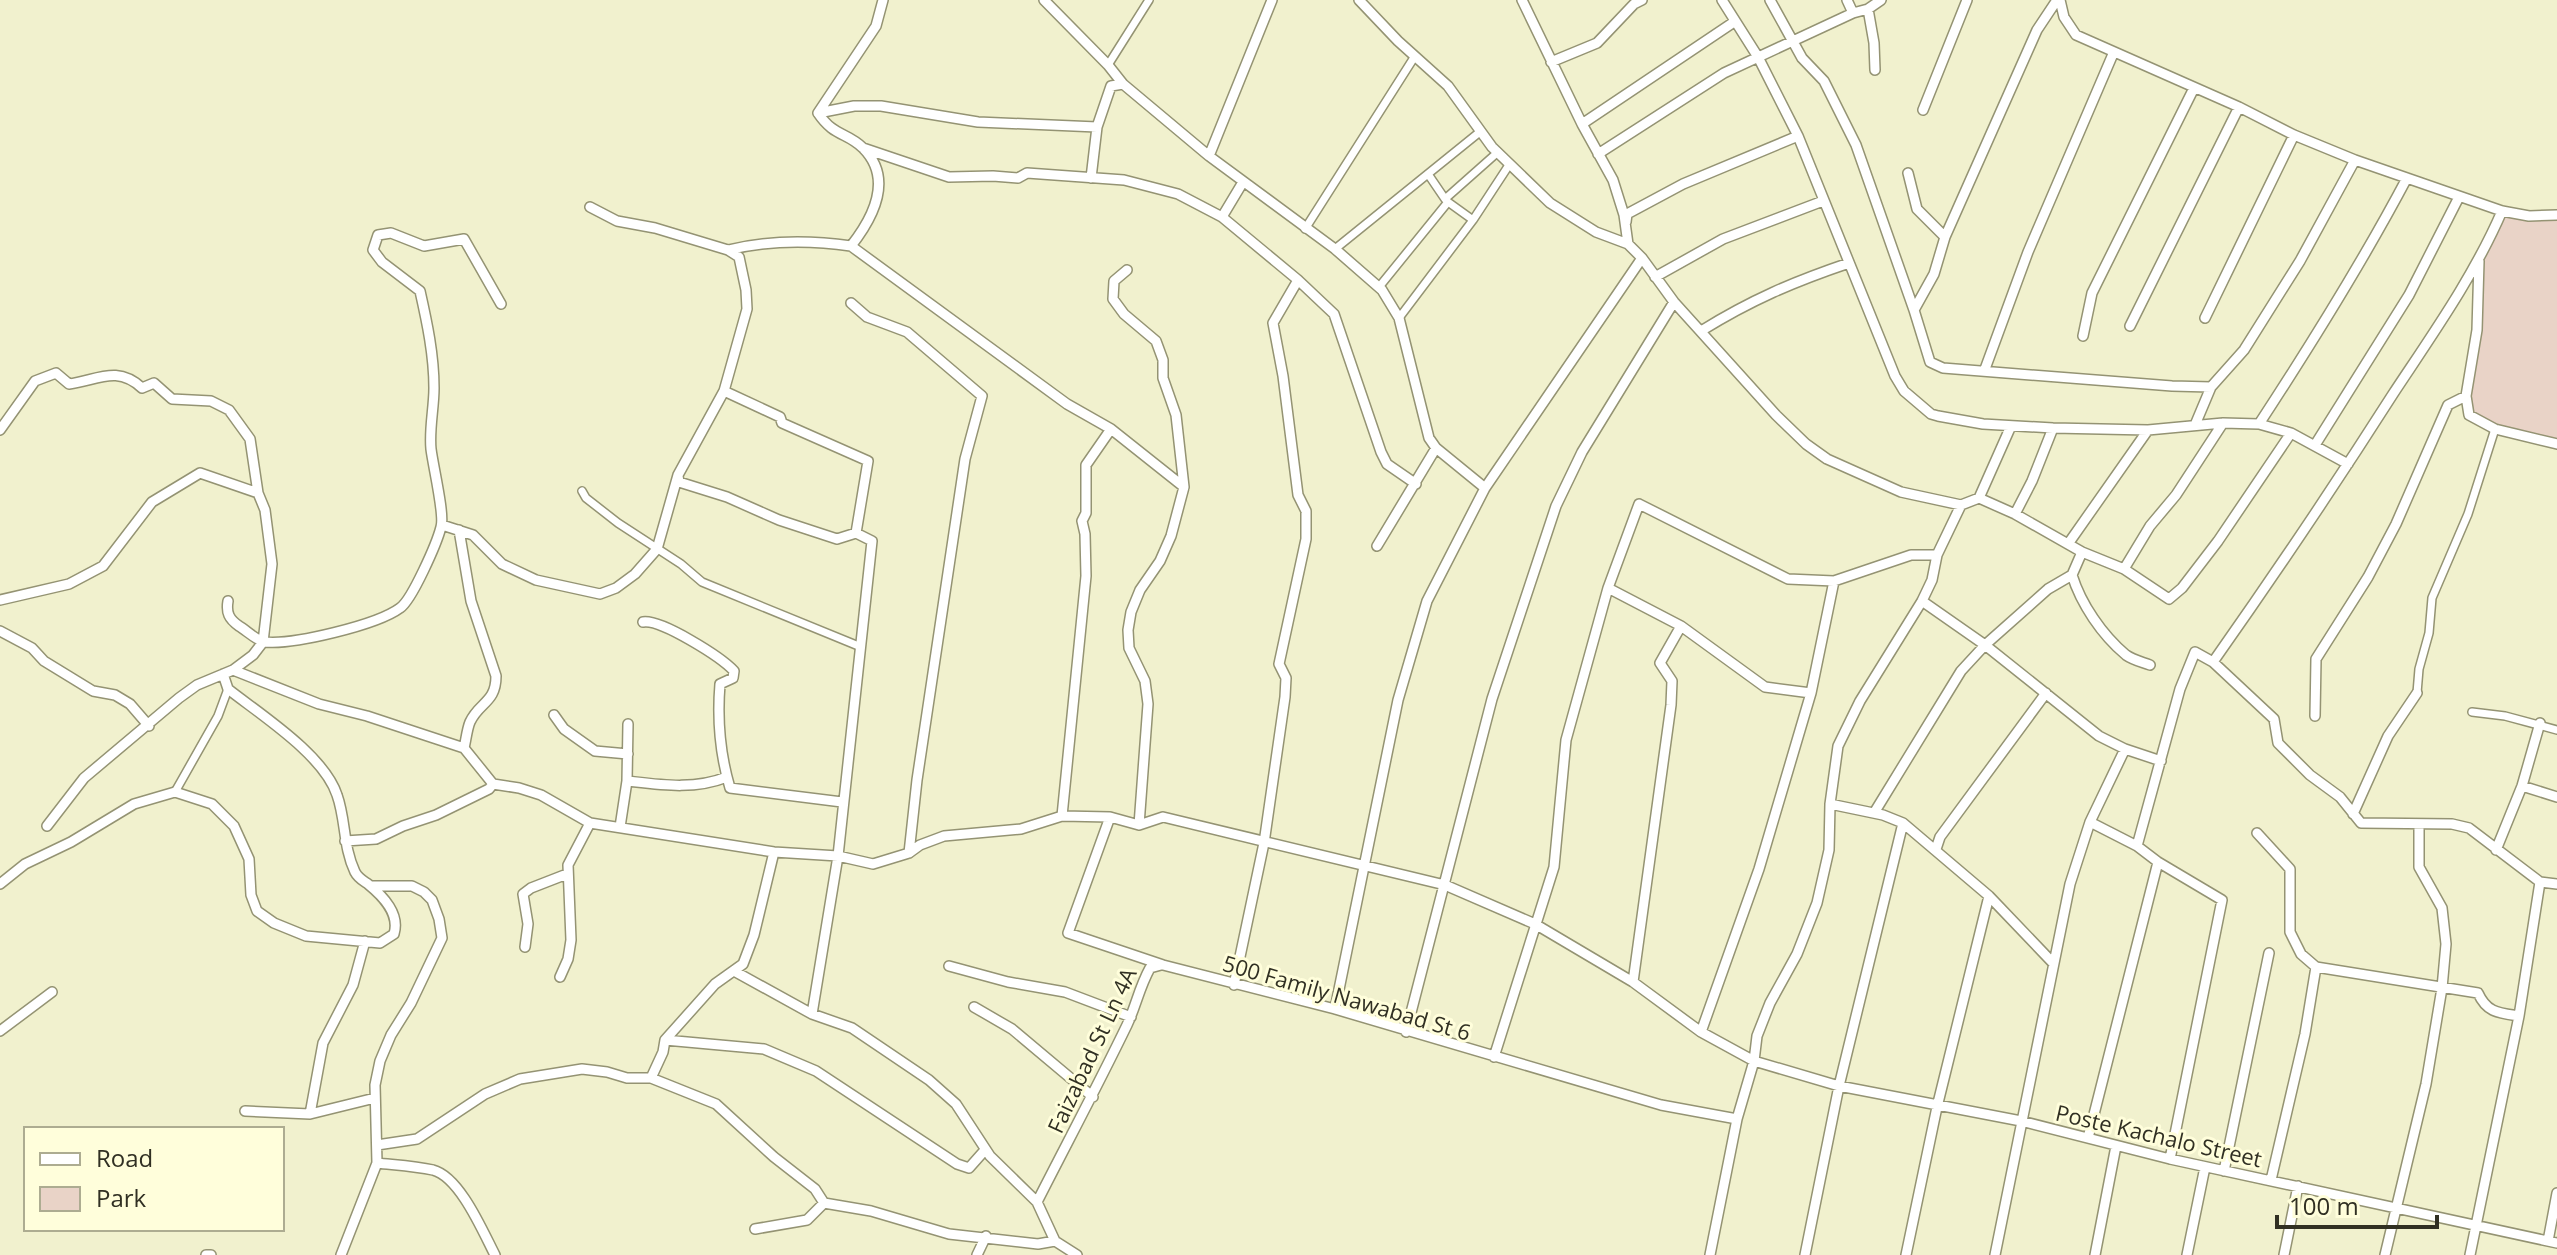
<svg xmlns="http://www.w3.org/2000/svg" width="2557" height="1255" viewBox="0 0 2557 1255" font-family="'Open Sans',sans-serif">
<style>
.green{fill:#e9d3c7}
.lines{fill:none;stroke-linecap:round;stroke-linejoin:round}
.pedestrian-casing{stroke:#949373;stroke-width:10}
.minor-casing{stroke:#949373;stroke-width:12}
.pedestrian{stroke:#fff;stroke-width:7}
.minor{stroke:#fff;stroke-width:9}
.labels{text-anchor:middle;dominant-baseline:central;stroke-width:6;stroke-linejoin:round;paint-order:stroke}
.street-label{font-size:22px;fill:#313023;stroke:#fffedb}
</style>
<rect width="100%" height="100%" fill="#f1f1ce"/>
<!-- green -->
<path class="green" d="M 2502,211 L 2557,215 L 2557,444 L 2495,429 L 2469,415 L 2479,258 Z"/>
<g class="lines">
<!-- pedestrian casing -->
<g class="pedestrian-casing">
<path id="pedestrian" d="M 1108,65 L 1149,0
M 1428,174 L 1445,199
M 1448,202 L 1473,220
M 1305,229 L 1415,56
M 1335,249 L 1481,131
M 1379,287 L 1448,202 L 1445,199 L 1498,152
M 1399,318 L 1473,220 L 1509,165
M 582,491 L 586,498 L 618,523 L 681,564 L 702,582 L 861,647
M 2417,693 L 2419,669 L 2429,633 L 2432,598 L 2468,514 L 2495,429
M 2472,712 L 2505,716 L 2557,730
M 175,792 L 218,716 L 228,689"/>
</g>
<!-- minor casing -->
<g class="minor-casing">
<path id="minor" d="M 1044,0 L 1108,65 L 1123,84 L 1209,156 L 1335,249 L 1382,290 L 1399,318 L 1429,438 L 1436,448 L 1485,488
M 1359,0 L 1398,41 L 1448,86 L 1492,147 L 1550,203 L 1596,232 L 1628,244 L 1642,258 L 1674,302 L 1776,415 L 1806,444 L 1827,459 L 1901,492 L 1961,505 L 1979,498 L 2015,514 L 2082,552 L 2124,569 L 2169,599 L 2182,588 L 2218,541 L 2291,433
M 1522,0 L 1582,124 L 1613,180 L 1624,215 L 1628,244
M 1722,0 L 1758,57 L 1798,136 L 1895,376 L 1904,391 L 1931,414 L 1938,416 L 1983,424 L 2053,428 L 2148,430 L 2223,423 L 2259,424 L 2291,433 L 2348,464
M 1770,0 L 1802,58 L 1824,81 L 1856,145 L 1914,310 L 1930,362 L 1943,368 L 2172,386 L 2211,387
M 1847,0 L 1853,13
M 2060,0 L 2064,17 L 2076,35 L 2239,107 L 2294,135 L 2355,160 L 2502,211 L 2529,216 L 2557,215
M 1868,9 L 1874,43 L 1875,70
M 1551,62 L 1597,43 L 1634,4 L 1642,0
M 1923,110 L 1967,0
M 818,113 L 854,106 L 881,106 L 978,122 L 1097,127
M 818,113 C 834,137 847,132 863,148 C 894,179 873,218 851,246
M 818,113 L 876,26 L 883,0
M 1582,124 L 1734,22
M 863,148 L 949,177 L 993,176 L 1018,178 L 1027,173 L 1124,180 L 1178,194 L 1222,217 L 1298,280 L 1334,314 L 1381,452 L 1387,464 L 1416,484
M 1598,154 L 1724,73 L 1853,13 L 1868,9 L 1881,0
M 1209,156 L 1272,0
M 1908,173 L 1917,209 L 1945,237
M 1091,178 L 1097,127 L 1111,86 L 1123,84
M 1222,217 L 1243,182
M 1626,222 L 1627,214 L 1683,184 L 1798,136
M 728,250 C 769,240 810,240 851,246 L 1067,404 L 1111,429 L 1184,487
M 2479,261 L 2477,330 L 2466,396 L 2469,415 L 2495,429 L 2557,444
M 1127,270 L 1114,281 L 1113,299 L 1124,314 L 1156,341 L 1163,360 L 1163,378 L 1176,415 L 1184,487 L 1171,536 L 1160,561 L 1140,590 L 1131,612 L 1128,630 L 1129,648 L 1145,681 L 1148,704 L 1139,825
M 1655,277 L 1723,239 L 1823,201
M 851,303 L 867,317 L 907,332 L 982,396 L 965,459 L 917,780 L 909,853
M 1914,310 L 1934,274 L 1945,237 L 2037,30 L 2057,0
M 2205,318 L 2294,135
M 2130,326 L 2239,107
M 1701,331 C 1751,300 1793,282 1849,263
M 2083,336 L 2092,293 L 2194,88
M 1985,369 L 2028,252 L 2113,54
M 724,391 L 780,417 L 782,423 L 868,461 L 856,533
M 2259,424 C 2312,343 2362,263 2407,178
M 2195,425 L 2211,387 L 2244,350 L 2300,261 L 2355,160
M 0,430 L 35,381 L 56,373 L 69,384 C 98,380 117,365 142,388 L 154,383 L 172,399 L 211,401 L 229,410 L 250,439 L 258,493 L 265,510 L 272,564 L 263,642 L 253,655 L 233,670 L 197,685 L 179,698 L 84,778 L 47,826
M 2315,445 L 2409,295 L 2459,197
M 678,476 L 679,482 L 727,497 L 779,520 L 837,539 L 856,533 L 872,541 L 838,856 L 812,1014
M 1979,498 L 2011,426
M 2015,514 L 2032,481 L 2053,428
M 442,525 L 473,535 L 502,564 L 536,580 L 600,594 L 616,588 L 635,574 L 657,549 L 678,475 L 724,391 L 747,309 L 746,290 L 739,257 L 728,250 L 655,228 L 617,221 L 590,207
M 459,530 L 471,601 L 496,676 C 496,703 479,702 470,722 C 467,729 466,740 464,748
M 2068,544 L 2148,430
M 1377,546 L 1436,448
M 2124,569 L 2150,526 L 2176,495 L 2223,423
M 2072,575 C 2081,604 2102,635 2126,655 C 2133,660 2142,662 2150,665
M 1608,588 L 1681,626 L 1765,687 L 1811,693
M 0,600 L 69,584 L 103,566 L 152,502 L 200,473 L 258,493
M 228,601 C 226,613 229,619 239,626 C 246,630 257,641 265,642 C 293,645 377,625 400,608 C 412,600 437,543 441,527 C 445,515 433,466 431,449 C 429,429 434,408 434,388 C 434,355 427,322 420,291 L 382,262 L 373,250 L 378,235 L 391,233 L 424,246 L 464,239 L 501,304
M 1922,601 L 1985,645 L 2099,736 L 2125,749 L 2161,761
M 643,622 C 661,619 721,657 734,671 L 733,678 L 720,684 C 717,720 720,754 730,788 L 842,802
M 0,631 L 32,648 L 44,661 L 93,691 L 115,695 L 130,704 L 149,726
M 2213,662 C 2275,574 2335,485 2393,394 C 2432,335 2474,276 2502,211
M 233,670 L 319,704 L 367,716 L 464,748 L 493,784
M 554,715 L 564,729 L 595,751 L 628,754
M 2315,716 L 2316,659 L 2368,577 L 2396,524 L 2448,405 L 2466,396
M 627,781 C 662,785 694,790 727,777
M 2522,786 L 2557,797
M 1830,804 L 1883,815 L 1903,823 L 1989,896 L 2053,963
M 1874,813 L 1961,671 L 1985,645 L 2048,589 L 2072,575 L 2082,552
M 2353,814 L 2388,736 L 2417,693
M 1062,816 L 1086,576 L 1085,534 L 1082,521 L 1086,513 L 1086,465 L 1111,429
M 1110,817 L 1068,933 L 1163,965 L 1335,1009 L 1661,1105 L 1737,1119
M 2090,822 L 2137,846 L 2158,862 L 2222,900 L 2170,1159
M 620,827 L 627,781 L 628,724
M 2257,833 L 2290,869 L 2290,932 L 2301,954 L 2316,967 L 2478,993 C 2487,1013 2499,1013 2519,1016
M 345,841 L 376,839 L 403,826 L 436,815 L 489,789 L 493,784 L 519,788 L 541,795 L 590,823 L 774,852 L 838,856 L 873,864 L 909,853 L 920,845 L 944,836 L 1021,829 L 1062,816 L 1110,817 L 1139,825 L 1163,817 L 1445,885 L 1535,924 L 1633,982 L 1701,1032 L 1754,1061 L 1839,1086 L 2021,1121 L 2170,1159 L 2557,1243
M 2137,846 L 2180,689 L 2195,652 L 2213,662 L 2274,719 L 2278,743 L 2310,775 L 2340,797 L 2361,823 L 2452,824 L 2469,828 L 2540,882 L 2557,884
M 1936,849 L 1940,837 L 2046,693
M 2496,850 L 2522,786 L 2540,723
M 0,884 L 25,864 L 71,842 L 134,804 L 175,792 L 212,804 L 234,826 L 249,859 L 251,895 L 257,911 L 274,923 L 306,936 L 380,943 L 394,934 C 400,914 384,897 368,884 C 362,880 358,878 355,872 C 343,847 346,820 337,795 C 324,755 261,715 228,689 L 223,674
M 525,947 L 528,924 L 523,894 L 531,888 L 567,874
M 949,966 L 1008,982 L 1065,992 L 1131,1017
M 734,971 L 812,1014 L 852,1028 L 929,1080 L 956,1104 L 990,1156 L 1037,1202 L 1055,1241 L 1077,1255
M 560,977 L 568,959 L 571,940 L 568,865 L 590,823
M 1633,982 L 1671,705 L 1672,681 L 1660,663 L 1681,626
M 1234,985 L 1264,843 L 1285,697 L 1286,678 L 1279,664 L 1306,539 L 1306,511 L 1298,495 L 1283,376 L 1273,323 L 1298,280
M 974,1007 L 1012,1029 L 1093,1097
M 1335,1009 L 1398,700 L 1427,601 L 1485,488 L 1642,258
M 0,1031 L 52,992
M 1406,1032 L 1492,699 L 1556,506 L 1582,452 L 1674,302
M 1701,1032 L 1759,869 L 1811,693 L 1834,581
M 665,1040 L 764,1049 L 816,1071 L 957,1164 L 969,1168 L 985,1150
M 1494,1057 L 1554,867 L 1566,740 L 1608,588 L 1639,504 L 1788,579 L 1834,581 L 1911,555 L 1937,555
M 651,1078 L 663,1052 L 665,1040 L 715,984 L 743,964 L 754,935 L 774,852
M 245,1111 L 310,1114 L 375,1098
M 310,1114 L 323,1043 L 353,985 L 365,941
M 2088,1138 L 2158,862
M 377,1145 L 417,1139 L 485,1094 L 520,1079 L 582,1069 L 607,1072 L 627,1078 L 651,1078 L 716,1104 L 774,1157 L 815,1189 L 824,1203 L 871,1211 L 949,1234 L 1038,1244 L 1055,1241
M 377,1163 C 395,1165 415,1166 433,1170 C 460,1177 483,1232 495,1255
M 2224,1171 L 2269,953
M 2271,1180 L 2305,1034 L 2316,967
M 1037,1202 C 1067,1143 1098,1085 1127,1025 C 1136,1006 1139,988 1150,968 L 1161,965
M 755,1229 L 807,1220 L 824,1203
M 2548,1241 L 2557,1193
M 206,1255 L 211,1255
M 341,1255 L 377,1163 L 375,1085 L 380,1061 L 391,1035 L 411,1003 L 442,938 L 439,919 L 432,900 L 424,892 L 412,886 L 371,886
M 977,1255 L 986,1236
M 1710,1255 L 1737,1119 L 1754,1061 L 1757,1036 L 1770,1003 L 1797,954 L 1817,903 L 1829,850 L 1830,804 L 1838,746 L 1860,701 L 1922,601 L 1932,580 L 1937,555 L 1961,505
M 1805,1255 L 1839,1086 L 1903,823
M 1906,1255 L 1937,1107 L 1989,896
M 1995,1255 L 2070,884 L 2090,822 L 2125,749
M 2095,1255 L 2116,1146
M 2187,1255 L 2205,1167
M 2284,1255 L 2298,1186
M 2385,1255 L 2426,1084 L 2442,988 L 2446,944 L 2442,908 L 2419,867 L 2419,824
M 2470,1255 L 2519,1016 L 2540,882"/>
</g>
<!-- pedestrian -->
<use href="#pedestrian" class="pedestrian"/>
<!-- minor -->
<use href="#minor" class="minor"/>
</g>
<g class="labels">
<!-- street labels -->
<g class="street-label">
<text transform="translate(1347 997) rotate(16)">500 Family Nawabad St 6</text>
<text transform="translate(1091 1050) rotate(-65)">Faizabad St Ln 4A</text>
<text transform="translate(2159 1135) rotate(13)">Poste Kachalo Street</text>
</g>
</g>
<!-- legend -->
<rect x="24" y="1127" width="260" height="104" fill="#fffedb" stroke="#adac91" stroke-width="2"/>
<rect x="40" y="1153" width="40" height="12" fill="#ffffff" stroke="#adac91" stroke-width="2"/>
<text x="96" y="1167" font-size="24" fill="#313023">Road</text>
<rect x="40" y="1187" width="40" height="24" fill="#e9d3c7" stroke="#adac91" stroke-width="2"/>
<text x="96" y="1207" font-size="24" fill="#313023">Park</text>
<!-- scale -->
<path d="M2277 1215v12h160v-12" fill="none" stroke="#313023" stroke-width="4"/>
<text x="2289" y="1215" font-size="24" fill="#313023" stroke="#fffedb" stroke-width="6" paint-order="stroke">100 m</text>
</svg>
